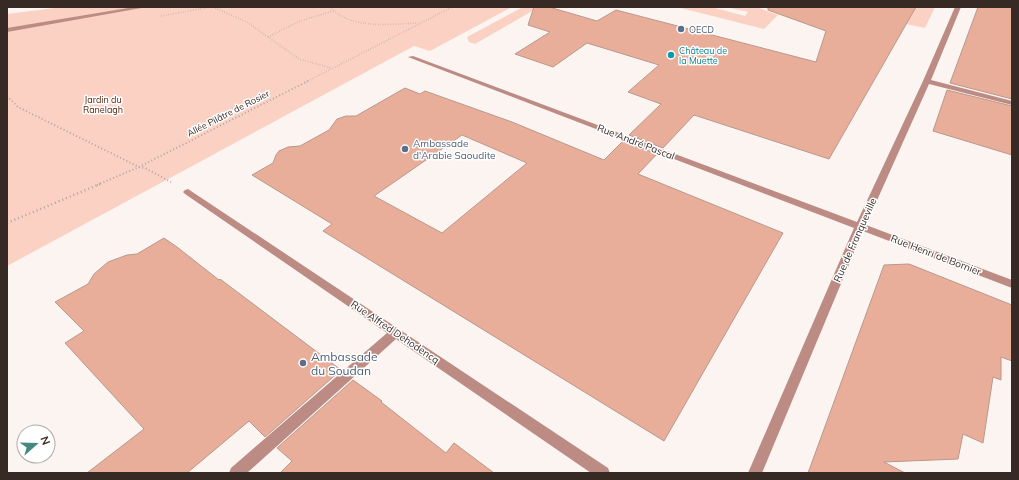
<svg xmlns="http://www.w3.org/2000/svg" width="1019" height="480" viewBox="0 0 1019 480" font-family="Mulish,sans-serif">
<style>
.green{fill:#fad1c3}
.building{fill:#e8ae99;stroke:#ba988c;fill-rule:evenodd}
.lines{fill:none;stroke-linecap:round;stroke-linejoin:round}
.path-far2{stroke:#b0a6a3;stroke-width:1.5;stroke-dasharray:0.5 2;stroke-linecap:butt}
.path-far1{stroke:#b0a6a3;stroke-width:2;stroke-dasharray:1 2.5;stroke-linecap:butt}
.path{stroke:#b0a6a3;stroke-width:2.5;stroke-dasharray:1 3;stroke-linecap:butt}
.minor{fill:#bc8c84;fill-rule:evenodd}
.service-dot{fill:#5c6f8a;stroke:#fff;stroke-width:1.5}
.culture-dot{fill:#0f9aa8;stroke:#fff;stroke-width:1.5}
.labels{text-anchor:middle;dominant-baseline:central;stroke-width:3;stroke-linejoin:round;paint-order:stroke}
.far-service-label{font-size:9px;fill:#4e5e75;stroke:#fff;text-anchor:start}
.far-culture-label{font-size:9px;fill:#0d838f;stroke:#fff;text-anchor:start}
.far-park-label{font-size:9px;fill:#4e1b06;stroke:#fff}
.far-street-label{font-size:9px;fill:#372a25;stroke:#fff}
.street-label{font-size:10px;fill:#372a25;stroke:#fff}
.service-label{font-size:10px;fill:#4e5e75;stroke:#fff;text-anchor:start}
.near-service-label{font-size:12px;fill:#4e5e75;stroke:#fff;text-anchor:start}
</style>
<rect width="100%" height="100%" fill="#fcf4f1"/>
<!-- green -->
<path class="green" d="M 62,7 L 512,7 L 430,51 L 414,46 L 7,266 L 7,14 Z
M 523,7 L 539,7 L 475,44 L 469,42 L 467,37 Z
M 677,7 L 711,7 L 745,16 L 748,12 L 726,7 L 757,7 L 778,15 L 764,29 Z
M 903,7 L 935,7 L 925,28 L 906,24 Z"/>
<!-- building -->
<path class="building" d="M 534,7 L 549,7 L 597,21 L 616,10 L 816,62 L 826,31 L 768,10 L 768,7 L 916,7 L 829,159 L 694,115 L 663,148 L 629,135 L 661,104 L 628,92 L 659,65 L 587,43 L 553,67 L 515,54 L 550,32 L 528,25 Z
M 978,7 L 1012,7 L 1012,99 L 950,83 Z
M 405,88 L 420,94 L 425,91 L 512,122 L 604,160 L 623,141 L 657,154 L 638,174 L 783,233 L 664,441 L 323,231 L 332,224 L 252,175 L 273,163 L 276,155 L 279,151 L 288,147 L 300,146 L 329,130 L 337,119 L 346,116 L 356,116 ZM 462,135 L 527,163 L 442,233 L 374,196 Z
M 947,90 L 1012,106 L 1012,155 L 933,131 Z
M 164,238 L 177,247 L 219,280 L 220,279 L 341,370 L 265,437 L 249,421 L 187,473 L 87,473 L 144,429 L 65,343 L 84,331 L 55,302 L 88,284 L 94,274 L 108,262 L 127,255 L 137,254 Z
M 909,264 L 1012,305 L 1012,361 L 1001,357 L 1001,380 L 993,377 L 983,443 L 963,434 L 958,459 L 884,462 L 905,473 L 808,473 L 884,265 Z
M 353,380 L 382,401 L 381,402 L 446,453 L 454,443 L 494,473 L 280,473 L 292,461 L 277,448 Z"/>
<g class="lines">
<!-- path-far2 -->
<path class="path-far2" d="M 213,7 L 247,22 L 299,59 L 331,68
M 330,7 C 351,30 389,24 417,23
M 161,16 L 211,7
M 268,37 L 300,21 L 333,11
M 306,82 L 452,7"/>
<!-- path-far1 -->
<path class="path-far1" d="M 7,96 L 18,107 L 139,167 L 145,168 L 171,182
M 97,185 L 139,167 L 308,81"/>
<!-- path -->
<path class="path" d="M 7,223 L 100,184"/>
<!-- minor -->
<path class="minor" d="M 134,7 L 147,7 L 7,32 L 7,28 Z
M 955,7 L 961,7 L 931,80 L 1012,101 L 1012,105 L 929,84 L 866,225 L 1012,280 L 1012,288 L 863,231 L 762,473 L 748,473 L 854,228 L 408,57 L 413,56 L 857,222 L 923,81 Z
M 188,189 L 608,468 L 610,473 L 591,473 L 396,339 L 247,473 L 229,473 L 231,468 L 387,333 L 185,194 L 183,192 L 185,190 Z"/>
</g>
<!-- markers -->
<g class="service-dot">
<circle cx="681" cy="29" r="4"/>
<circle cx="405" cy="149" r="4"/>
<circle cx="303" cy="363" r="4"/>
</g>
<circle class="culture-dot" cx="671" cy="55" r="4"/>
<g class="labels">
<!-- far-service labels -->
<g class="far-service-label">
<text x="689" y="29">OECD</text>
</g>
<!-- far-culture labels -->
<g class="far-culture-label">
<text x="679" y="50">Château de<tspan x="679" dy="10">la Muette</tspan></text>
</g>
<!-- far-park labels -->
<g class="far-park-label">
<text x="103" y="99">Jardin du<tspan x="103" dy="10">Ranelagh</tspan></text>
</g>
<!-- far-street labels -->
<g class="far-street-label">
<text transform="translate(228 113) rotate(-27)">Allée Pilâtre de Rosier</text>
</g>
<!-- street labels -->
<g class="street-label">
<text transform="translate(636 142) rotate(21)">Rue André Pascal</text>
<text transform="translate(855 240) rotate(-66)">Rue de Franqueville</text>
<text transform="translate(936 255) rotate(21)">Rue Henri de Bornier</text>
<text transform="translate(395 332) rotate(34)">Rue Alfred Dehodencq</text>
</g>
<!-- service labels -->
<g class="service-label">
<text x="413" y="143">Ambassade<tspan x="413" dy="12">d'Arabie Saoudite</tspan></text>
</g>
<!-- near-service labels -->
<g class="near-service-label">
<text x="311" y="356">Ambassade<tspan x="311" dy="14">du Soudan</tspan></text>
</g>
</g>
<!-- border -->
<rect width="1019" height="480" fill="none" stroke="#372a25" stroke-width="16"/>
<!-- north arrow -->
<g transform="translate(36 444) rotate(70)"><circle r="19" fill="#ffffff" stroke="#afaaa8"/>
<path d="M0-3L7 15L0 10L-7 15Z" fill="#45897c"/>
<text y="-6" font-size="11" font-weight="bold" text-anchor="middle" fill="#372a25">N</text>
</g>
</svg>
